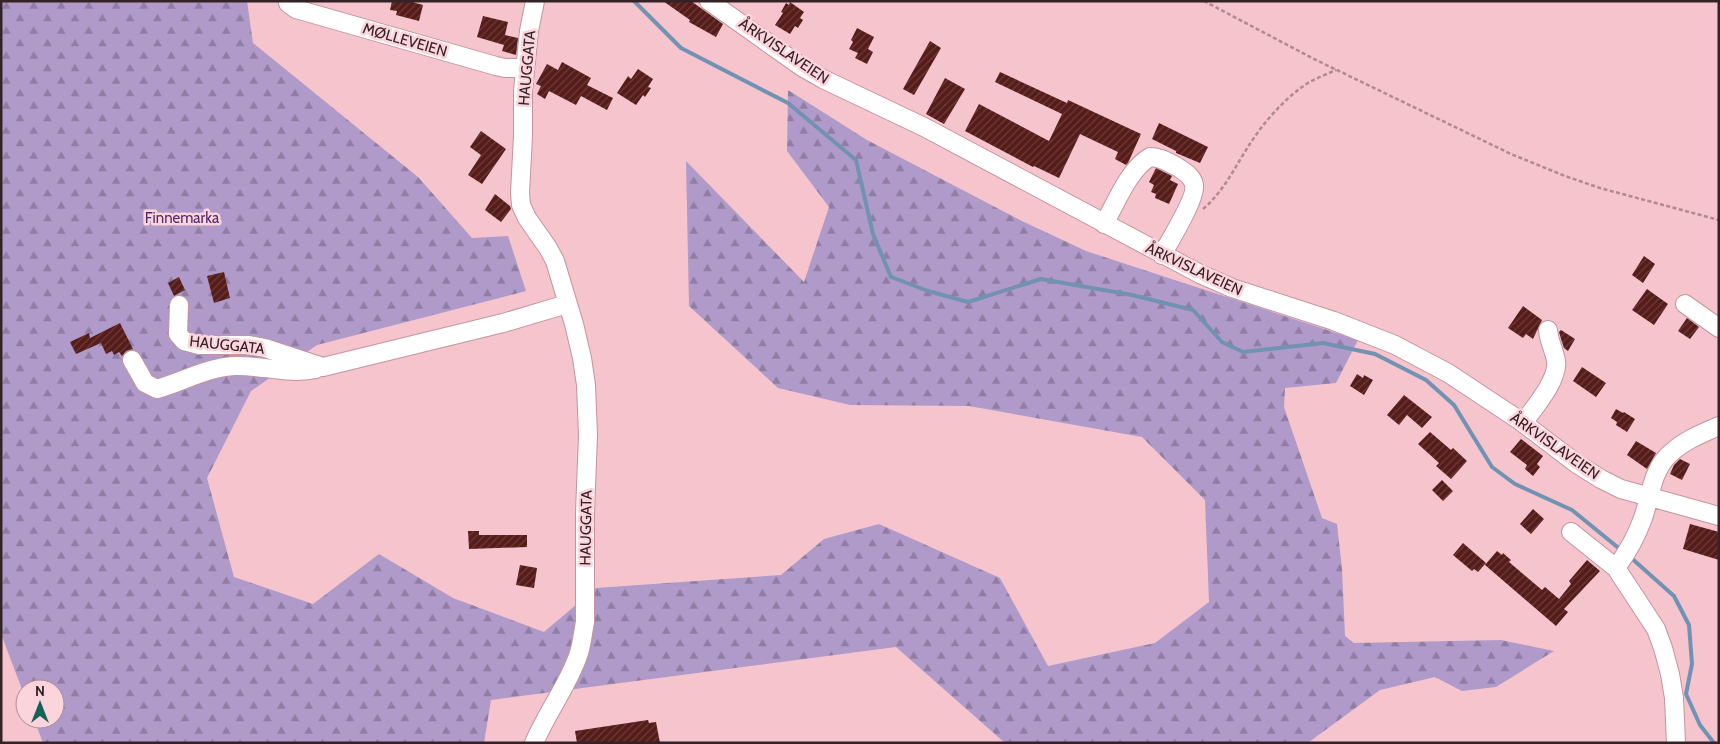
<svg xmlns="http://www.w3.org/2000/svg" width="1720" height="744" viewBox="0 0 1720 744" font-family="Cabin,sans-serif">
<style>
.forest{fill:url(#forest-firs)}
.lines{fill:none;stroke-linecap:round;stroke-linejoin:round}
.stream{stroke:#7292b3;stroke-width:4}
.building{fill:url(#building-hatch)}
.minor-casing{stroke:#c4959e;stroke-width:20}
.path{stroke:#b08a91;stroke-width:2.5;stroke-dasharray:4 2.5;stroke-linecap:butt}
.minor{stroke:#fff;stroke-width:18}
.labels{text-anchor:middle;dominant-baseline:central;stroke-width:5;stroke-linejoin:round;paint-order:stroke}
.street-label{font-size:15px;fill:#342226;stroke:#fcd4db}
.park-label{font-size:15px;fill:#4d296d;stroke:#fcd4db}
</style>
<defs>
<pattern id="forest-firs" width="22" height="20" patternUnits="userSpaceOnUse" patternTransform="scale(1.25)"><rect width="22" height="20" fill="#b09ac9"/><path d="M5 1l3.5 6h-7zM16 11l3.5 6h-7z" fill="#907da3"/></pattern>
<pattern id="building-hatch" width="6" height="6" patternUnits="userSpaceOnUse" patternTransform="scale(1.25)"><rect width="6" height="6" fill="#551c19"/><path d="M-1 1l2-2M0 6l6-6M5 7l2-2" fill="none" stroke="#6b3c3a"/></pattern>
</defs>
<rect width="100%" height="100%" fill="#f5c4cd"/>
<!-- forest -->
<path class="forest" d="M 1,1 L 247,1 L 253,43 L 418,177 L 472,238 L 508,236 L 526,291 L 317,345 L 251,391 L 207,478 L 234,577 L 313,604 L 379,554 L 453,598 L 544,632 L 596,588 L 781,575 L 824,539 L 879,524 L 1000,578 L 1048,666 L 1155,643 L 1209,602 L 1205,500 L 1142,437 L 969,406 L 850,405 L 778,388 L 689,306 L 686,161 L 804,282 L 829,207 L 787,151 L 788,90 L 867,140 L 1022,221 L 1086,251 L 1358,340 L 1336,383 L 1285,388 L 1284,407 L 1322,518 L 1337,524 L 1342,569 L 1345,636 L 1354,643 L 1501,640 L 1554,651 L 1496,687 L 1462,691 L 1435,677 L 1380,690 L 1309,742 L 1005,743 L 896,647 L 491,700 L 484,743 L 43,743 L 34,719 L 55,719 L 55,689 L 25,689 L 25,697 L 1,634 Z"/>
<g class="lines">
<!-- stream -->
<path class="stream" d="M 634,1 L 681,48 L 788,103 L 856,160 L 873,234 L 891,277 L 928,291 L 968,302 L 1041,279 L 1132,295 L 1193,310 L 1222,342 L 1243,352 L 1323,343 L 1375,354 L 1426,380 L 1454,405 L 1492,467 L 1515,484 L 1572,510 L 1621,550
M 1629,556 L 1674,596 L 1689,625 L 1692,664 L 1686,694 L 1700,725 L 1714,743"/>
</g>
<!-- building -->
<path class="building" d="M 392,1 L 409,1 L 423,5 L 419,21 L 396,15 L 397,11 L 390,10 Z
M 663,1 L 691,1 L 723,24 L 716,37 L 689,22 L 690,20 Z
M 790,2 L 804,12 L 800,18 L 803,20 L 798,28 L 795,26 L 790,34 L 775,25 L 783,13 L 781,12 L 786,3 L 789,5 Z
M 483,16 L 508,22 L 505,35 L 518,38 L 516,55 L 502,51 L 504,45 L 477,37 Z
M 857,28 L 874,37 L 868,49 L 873,52 L 867,64 L 855,58 L 858,53 L 849,49 L 853,42 L 851,40 Z
M 930,41 L 941,48 L 914,95 L 903,89 Z
M 562,62 L 591,78 L 587,85 L 613,98 L 607,110 L 581,96 L 576,105 L 549,91 L 545,99 L 537,94 L 541,86 L 536,84 L 547,64 L 558,70 Z
M 638,69 L 653,79 L 648,87 L 651,88 L 645,97 L 643,95 L 636,105 L 617,93 L 628,76 L 631,79 Z
M 1000,72 L 1067,103 L 1068,100 L 1141,134 L 1128,163 L 1126,165 L 1115,159 L 1118,152 L 1080,134 L 1059,178 L 1034,166 L 1033,167 L 965,131 L 979,104 L 1049,141 L 1062,114 L 995,82 Z
M 945,78 L 965,89 L 944,124 L 926,114 Z
M 1159,123 L 1208,147 L 1200,163 L 1176,153 L 1176,151 L 1152,139 Z
M 481,131 L 506,149 L 482,184 L 468,175 L 481,155 L 470,147 Z
M 1156,168 L 1172,176 L 1170,180 L 1178,184 L 1169,204 L 1155,198 L 1156,194 L 1151,192 L 1154,185 L 1149,182 Z
M 495,194 L 510,206 L 511,209 L 501,222 L 485,210 Z
M 1644,256 L 1655,264 L 1643,283 L 1632,275 Z
M 224,272 L 230,298 L 214,303 L 207,276 Z
M 179,277 L 185,290 L 174,296 L 168,283 Z
M 1647,289 L 1668,304 L 1654,325 L 1632,310 Z
M 1523,306 L 1542,320 L 1533,339 L 1526,334 L 1523,338 L 1508,328 Z
M 1687,318 L 1699,327 L 1690,339 L 1678,331 Z
M 120,323 L 133,349 L 126,351 L 122,356 L 119,352 L 114,355 L 112,351 L 106,354 L 101,343 L 76,354 L 70,342 L 89,333 L 90,338 Z
M 1561,330 L 1575,339 L 1568,351 L 1564,348 L 1561,339 L 1559,332 Z
M 1582,367 L 1606,383 L 1596,397 L 1573,381 Z
M 1357,374 L 1363,378 L 1364,375 L 1373,380 L 1364,395 L 1350,386 Z
M 1404,395 L 1432,417 L 1422,428 L 1407,415 L 1399,425 L 1387,415 Z
M 1616,409 L 1623,413 L 1624,412 L 1635,419 L 1627,432 L 1616,425 L 1617,422 L 1611,418 Z
M 1430,432 L 1451,450 L 1453,448 L 1467,461 L 1451,479 L 1436,466 L 1439,463 L 1418,444 Z
M 1521,439 L 1543,456 L 1537,464 L 1540,467 L 1533,476 L 1525,469 L 1527,465 L 1510,452 Z
M 1636,441 L 1656,453 L 1647,469 L 1627,455 Z
M 1680,459 L 1690,464 L 1682,480 L 1670,474 L 1674,465 Z
M 1442,480 L 1453,491 L 1443,501 L 1432,490 Z
M 1533,509 L 1544,519 L 1531,534 L 1520,524 Z
M 1690,524 L 1719,532 L 1719,560 L 1683,549 Z
M 468,531 L 479,531 L 479,535 L 527,535 L 527,547 L 469,549 Z
M 1463,543 L 1486,563 L 1478,572 L 1474,569 L 1472,571 L 1453,555 Z
M 1497,551 L 1502,555 L 1503,553 L 1511,560 L 1509,562 L 1542,590 L 1545,587 L 1559,599 L 1571,584 L 1569,581 L 1587,560 L 1600,571 L 1564,609 L 1568,612 L 1556,626 L 1485,565 Z
M 520,565 L 537,568 L 534,588 L 516,585 Z
M 648,720 L 649,723 L 656,722 L 660,743 L 577,743 L 575,731 Z"/>
<g class="lines">
<!-- minor casing -->
<g class="minor-casing">
<path id="minor" d="M 709,1 L 802,67 L 823,79 L 924,127 L 1200,274 L 1232,288 L 1334,321 L 1395,345 L 1448,373 L 1519,420 L 1577,464 L 1601,479 L 1621,489 L 1719,516
M 288,3 L 296,9 L 496,66 L 505,68 L 525,68
M 1104,224 C 1116,203 1129,169 1150,157 C 1161,157 1170,163 1179,168 C 1185,172 1193,177 1194,185 C 1197,197 1169,242 1162,255
M 1685,304 L 1719,328
M 179,305 L 178,334 L 184,341 L 199,345 L 249,345 L 265,348 L 323,367 L 503,323 L 567,304
M 132,360 L 145,383 L 157,389 C 182,382 208,367 235,366 C 262,365 289,375 316,369
M 1523,423 C 1534,408 1559,379 1556,361 C 1554,349 1549,342 1548,330
M 1571,532 L 1616,568 L 1656,629 L 1663,648 L 1670,674 L 1674,698 L 1676,743
M 1616,568 C 1627,553 1637,535 1643,518 C 1651,495 1652,468 1672,452 C 1685,440 1703,433 1719,426
M 534,743 C 547,712 569,684 579,653 C 582,643 583,632 585,622 L 585,513 L 588,435 L 586,385 L 582,358 L 574,324 L 555,261 L 548,248 L 527,218 L 521,205 L 520,193 L 523,136 L 523,91 L 529,31 L 535,1"/>
</g>
<!-- path -->
<path class="path" d="M 1204,1 L 1314,59 L 1511,154 L 1565,176 L 1600,188 L 1719,220
M 1203,209 C 1222,193 1233,171 1246,150 C 1260,127 1280,103 1302,87 C 1311,80 1325,75 1336,70"/>
<!-- minor -->
<use href="#minor" class="minor"/>
</g>
<g class="labels">
<!-- street labels -->
<g class="street-label">
<text transform="translate(405 40) rotate(16)">MØLLEVEIEN</text>
<text transform="translate(784 51) rotate(34)">ÅRKVISLAVEIEN</text>
<text transform="translate(527 68) rotate(-85)">HAUGGATA</text>
<text transform="translate(1194 269) rotate(25)">ÅRKVISLAVEIEN</text>
<text transform="translate(227 345) rotate(6)">HAUGGATA</text>
<text transform="translate(1555 446) rotate(35)">ÅRKVISLAVEIEN</text>
<text transform="translate(586 528) rotate(-89)">HAUGGATA</text>
</g>
<!-- park labels -->
<g class="park-label">
<text x="182" y="218">Finnemarka</text>
</g>
</g>
<!-- border -->
<rect width="1720" height="744" fill="none" stroke="#342226" stroke-width="5"/>
<!-- north arrow -->
<g transform="translate(40 704)"><circle r="24" fill="#fcd4db" stroke="#ac8d93"/>
<path d="M0-4L9 19L0 12L-9 19Z" fill="#16625b"/>
<text y="-8" font-size="14" font-weight="bold" text-anchor="middle" fill="#342226">N</text>
</g>
</svg>
